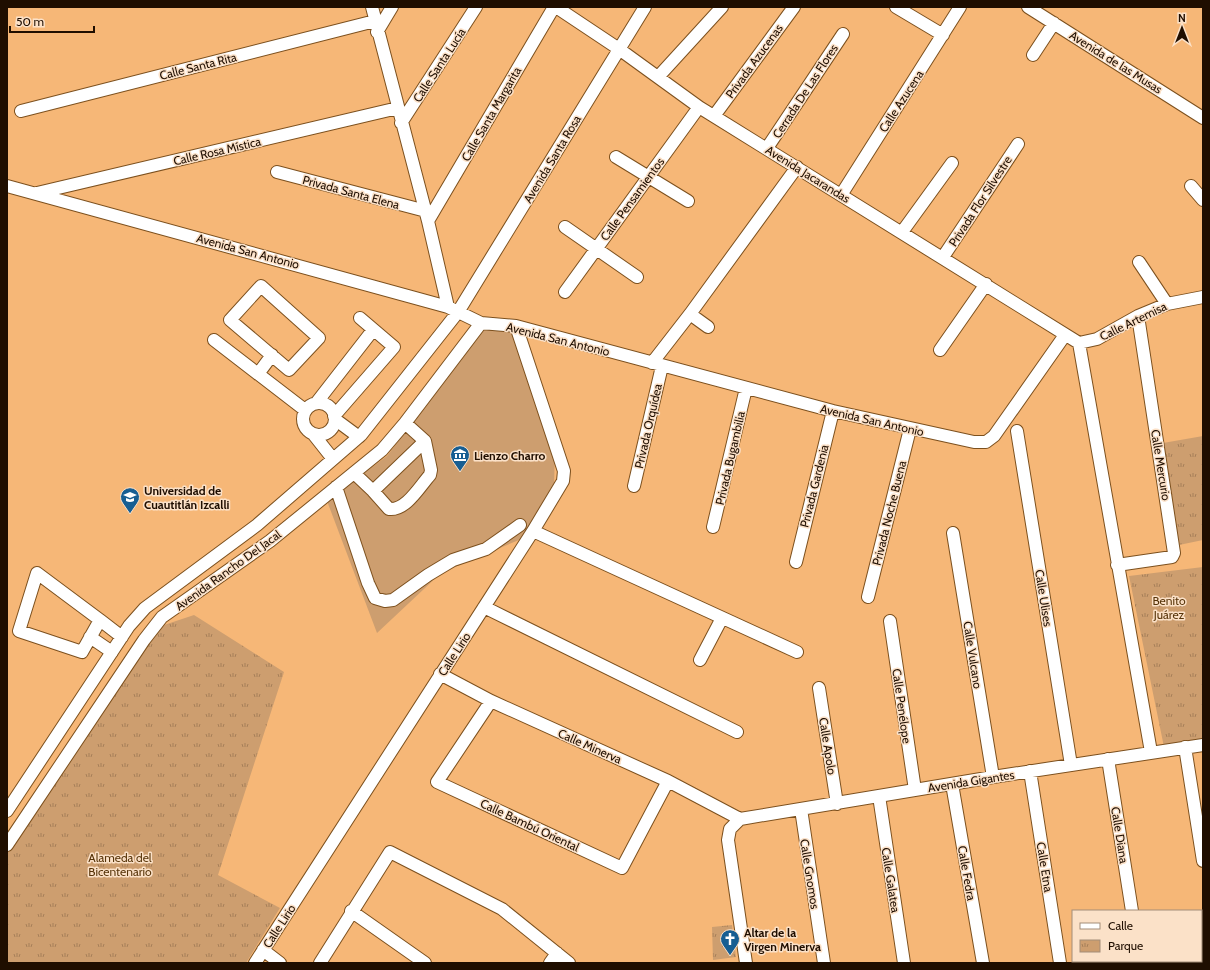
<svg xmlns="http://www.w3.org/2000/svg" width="1210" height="970" viewBox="0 0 1210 970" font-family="Cabin,sans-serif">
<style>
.park{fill:url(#park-tufts)}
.pitch{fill:#cd9e6f}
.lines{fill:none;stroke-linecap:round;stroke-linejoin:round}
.minor-casing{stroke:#7c501e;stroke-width:14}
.minor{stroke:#fff;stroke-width:12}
.labels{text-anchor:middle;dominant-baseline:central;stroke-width:3;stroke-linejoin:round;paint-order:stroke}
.street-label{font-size:12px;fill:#1f0e00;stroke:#fbe1c8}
.poi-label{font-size:12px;font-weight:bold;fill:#1f0e00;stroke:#fbe1c8;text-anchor:start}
.park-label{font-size:12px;fill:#573409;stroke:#fbe1c8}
</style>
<defs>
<pattern id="park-tufts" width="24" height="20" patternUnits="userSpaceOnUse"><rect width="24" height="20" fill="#cd9e6f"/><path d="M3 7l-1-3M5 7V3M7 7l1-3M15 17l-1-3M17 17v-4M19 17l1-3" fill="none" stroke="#a67f59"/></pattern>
</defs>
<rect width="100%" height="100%" fill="#f6b777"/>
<!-- park -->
<path class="park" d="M 1203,436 L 1203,540 L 1179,545 L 1163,443 Z
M 1203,567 L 1203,742 L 1164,747 L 1129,576 Z
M 194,615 L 284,672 L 218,875 L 280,908 L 246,963 L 7,963 L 7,853 L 161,626 Z
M 732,925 L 736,957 L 713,960 L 712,927 Z"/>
<!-- pitch -->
<path class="pitch" d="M 485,327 L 516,331 L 555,449 L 554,488 L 526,537 L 441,573 L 377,633 L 327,501 L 387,456 Z"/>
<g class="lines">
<!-- minor casing -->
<g class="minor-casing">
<path id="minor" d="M 372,7 L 428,221 L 448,307
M 556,7 L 619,49 L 699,107 L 1079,343 L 1097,339 L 1138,316 L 1167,304 L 1203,297
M 896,7 L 943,35
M 1028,7 L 1203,118
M 377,32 L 392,7
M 1033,55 L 1054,23
M 658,77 L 722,7
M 21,111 L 375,21
M 714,116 L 794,7
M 401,123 L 476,7
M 767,148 L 843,34
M 616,157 L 688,201
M 277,172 L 426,211
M 7,186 L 448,307 L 481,323 L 516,326 L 833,411 L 974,442 L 986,442 L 994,436 L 1065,335
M 1191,186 L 1203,200
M 37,193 L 398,108
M 841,195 L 960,7
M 428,221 L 554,7
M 565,227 L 637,277
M 902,232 L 952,163
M 943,257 L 1018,144
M 1139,262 L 1167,304
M 261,286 L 319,338 L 289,370 L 230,320 Z
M 565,292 L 699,107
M 690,314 L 708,327
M 214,340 L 305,410
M 1079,343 L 1151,752
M 940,350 L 986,284
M 652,363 L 690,314 L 797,167
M 258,374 L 272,355
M 317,402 L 373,330
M303 419a16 16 0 1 1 32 0a16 16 0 1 1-32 0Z
M 334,416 L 394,347 L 360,318
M 336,420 L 359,437
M 1017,431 L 1071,765
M 314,435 L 333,459
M 354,473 L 373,491 L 425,441 L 405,423
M 634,486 L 662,366
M 336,487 L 368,583 L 375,598 L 385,601 L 393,600 L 428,575 L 453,560 L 486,549 L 520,525
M 373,491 L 389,509 C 406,511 420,486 430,475 L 431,470 L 425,441
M 713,527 L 746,388
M 533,531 L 797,652
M 953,533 L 993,777
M 796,562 L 833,411
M 1117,565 L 1172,557 L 1174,553 L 1138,316
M 37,573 L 100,620 L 82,652 L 19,631 Z
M 868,597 L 910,429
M 484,607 L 737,732
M 100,620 L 122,637
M 890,621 L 915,790
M 90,637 L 112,652
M 700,660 L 722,618
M 440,674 L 491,701 L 668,781 L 740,819
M 819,688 L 837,804
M 491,701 L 437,782 L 622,868 L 668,781
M 1185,747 L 1203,861
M 1108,759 L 1132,911
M 1030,771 L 1060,963
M 952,784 L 983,963
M 879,796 L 904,963
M 801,809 L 824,963
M 7,811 L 129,626 L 145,608 L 257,525 L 361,435 L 458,312 L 645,7
M 740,819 L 993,777 L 1203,745
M 740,819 L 730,829 L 728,840 L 746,963
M 7,845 L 144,640 L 162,617 L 270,541 L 382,450 L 405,423 L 481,323
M 351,911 L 425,963
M 263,950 L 280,963
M 1140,961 L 1140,963
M 255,963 L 533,531 L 563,481 L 564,471 L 516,326
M 320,963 L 390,852 L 502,909 L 569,963
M 550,963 L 557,953"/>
</g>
<!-- minor -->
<use href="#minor" class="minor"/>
</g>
<!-- icons -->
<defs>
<g id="museum-pin" transform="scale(1)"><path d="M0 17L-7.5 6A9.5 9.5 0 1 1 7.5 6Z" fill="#175e92" stroke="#fbe1c8"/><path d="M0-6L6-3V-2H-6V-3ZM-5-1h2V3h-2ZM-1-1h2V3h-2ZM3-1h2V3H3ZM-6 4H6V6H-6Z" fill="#fff"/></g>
<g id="university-pin" transform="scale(1)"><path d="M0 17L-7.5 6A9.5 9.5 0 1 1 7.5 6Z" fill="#175e92" stroke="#fbe1c8"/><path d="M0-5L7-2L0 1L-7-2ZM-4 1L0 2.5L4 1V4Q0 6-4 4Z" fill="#fff"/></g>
<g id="church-pin" transform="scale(1)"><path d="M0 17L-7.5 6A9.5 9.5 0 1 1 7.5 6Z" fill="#175e92" stroke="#fbe1c8"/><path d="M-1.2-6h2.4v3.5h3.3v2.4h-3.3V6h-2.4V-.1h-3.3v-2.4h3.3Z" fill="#fff"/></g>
</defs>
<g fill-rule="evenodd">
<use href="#museum-pin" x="460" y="455"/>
<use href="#university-pin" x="130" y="497"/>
<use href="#church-pin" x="730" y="939"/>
</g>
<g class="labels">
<!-- street labels -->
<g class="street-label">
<text transform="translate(754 61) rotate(-54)">Privada Azucenas</text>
<text transform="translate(1116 62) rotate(32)">Avenida de las Musas</text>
<text transform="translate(439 65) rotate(-57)">Calle Santa Lucía</text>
<text transform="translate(198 66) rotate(-14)">Calle Santa Rita</text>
<text transform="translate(805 91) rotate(-57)">Cerrada De Las Flores</text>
<text transform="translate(901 101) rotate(-57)">Calle Azucena</text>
<text transform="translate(491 114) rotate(-60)">Calle Santa Margarita</text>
<text transform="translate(217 151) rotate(-13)">Calle Rosa Mística</text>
<text transform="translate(552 159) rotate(-59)">Avenida Santa Rosa</text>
<text transform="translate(808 174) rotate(32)">Avenida Jacarandas</text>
<text transform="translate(351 192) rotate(15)">Privada Santa Elena</text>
<text transform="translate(632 199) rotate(-54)">Calle Pensamientos</text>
<text transform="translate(980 201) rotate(-57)">Privada Flor Silvestre</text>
<text transform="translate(248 251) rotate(15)">Avenida San Antonio</text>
<text transform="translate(1133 321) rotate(-26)">Calle Artemisa</text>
<text transform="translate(558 339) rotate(14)">Avenida San Antonio</text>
<text transform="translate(872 420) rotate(13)">Avenida San Antonio</text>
<text transform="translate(648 426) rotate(-77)">Privada Orquídea</text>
<text transform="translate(730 458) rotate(-77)">Privada Bugambilia</text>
<text transform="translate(1161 465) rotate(81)">Calle Mercurio</text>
<text transform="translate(814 486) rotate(-76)">Privada Gardenia</text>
<text transform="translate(889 513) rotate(-76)">Privada Noche Buena</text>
<text transform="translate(228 570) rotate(-36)">Avenida Rancho Del Jacal</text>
<text transform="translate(1044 598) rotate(81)">Calle Ulises</text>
<text transform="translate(454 654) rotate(-57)">Calle Lirio</text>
<text transform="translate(973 655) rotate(81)">Calle Vulcano</text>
<text transform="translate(902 706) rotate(82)">Calle Penélope</text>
<text transform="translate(590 746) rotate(24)">Calle Minerva</text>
<text transform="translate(828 746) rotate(81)">Calle Apolo</text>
<text transform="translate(971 781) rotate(-9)">Avenida Gigantes</text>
<text transform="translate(530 825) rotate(25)">Calle Bambú Oriental</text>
<text transform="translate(1120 835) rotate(81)">Calle Diana</text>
<text transform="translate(1045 867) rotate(81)">Calle Etna</text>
<text transform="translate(967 873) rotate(80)">Calle Fedra</text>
<text transform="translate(810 874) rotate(81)">Calle Gnomos</text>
<text transform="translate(891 880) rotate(81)">Calle Galatea</text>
<text transform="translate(279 926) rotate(-57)">Calle Lirio</text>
</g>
<!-- poi labels -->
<g class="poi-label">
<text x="474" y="455">Lienzo Charro</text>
<text x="144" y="490">Universidad de<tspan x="144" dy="14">Cuautitlán Izcalli</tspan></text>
<text x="744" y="932">Altar de la<tspan x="744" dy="14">Virgen Minerva</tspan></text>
</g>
<!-- park labels -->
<g class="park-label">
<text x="1169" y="600">Benito<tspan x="1169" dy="14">Juárez</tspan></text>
<text x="120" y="857">Alameda del<tspan x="120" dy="14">Bicentenario</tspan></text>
</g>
</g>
<!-- border -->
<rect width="1210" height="970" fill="none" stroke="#1f0e00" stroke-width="16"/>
<!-- legend -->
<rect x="1072" y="910" width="130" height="52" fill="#fbe1c8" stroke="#a38d78"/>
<rect x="1080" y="923" width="20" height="6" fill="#ffffff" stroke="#a38d78"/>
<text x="1108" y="930" font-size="12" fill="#1f0e00">Calle</text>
<rect x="1080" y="940" width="20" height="12" fill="url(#park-tufts)" stroke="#a38d78"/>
<text x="1108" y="950" font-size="12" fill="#1f0e00">Parque</text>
<!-- north arrow -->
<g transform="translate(1182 28)" stroke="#fbe1c8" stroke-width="3" paint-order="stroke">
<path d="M0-3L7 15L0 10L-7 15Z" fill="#1f0e00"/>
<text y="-6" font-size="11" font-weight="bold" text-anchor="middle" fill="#1f0e00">N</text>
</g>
<!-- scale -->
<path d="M10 26v6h84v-6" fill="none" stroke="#1f0e00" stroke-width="2"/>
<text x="16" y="26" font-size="12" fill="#1f0e00" stroke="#fbe1c8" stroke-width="3" paint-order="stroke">50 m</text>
</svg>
